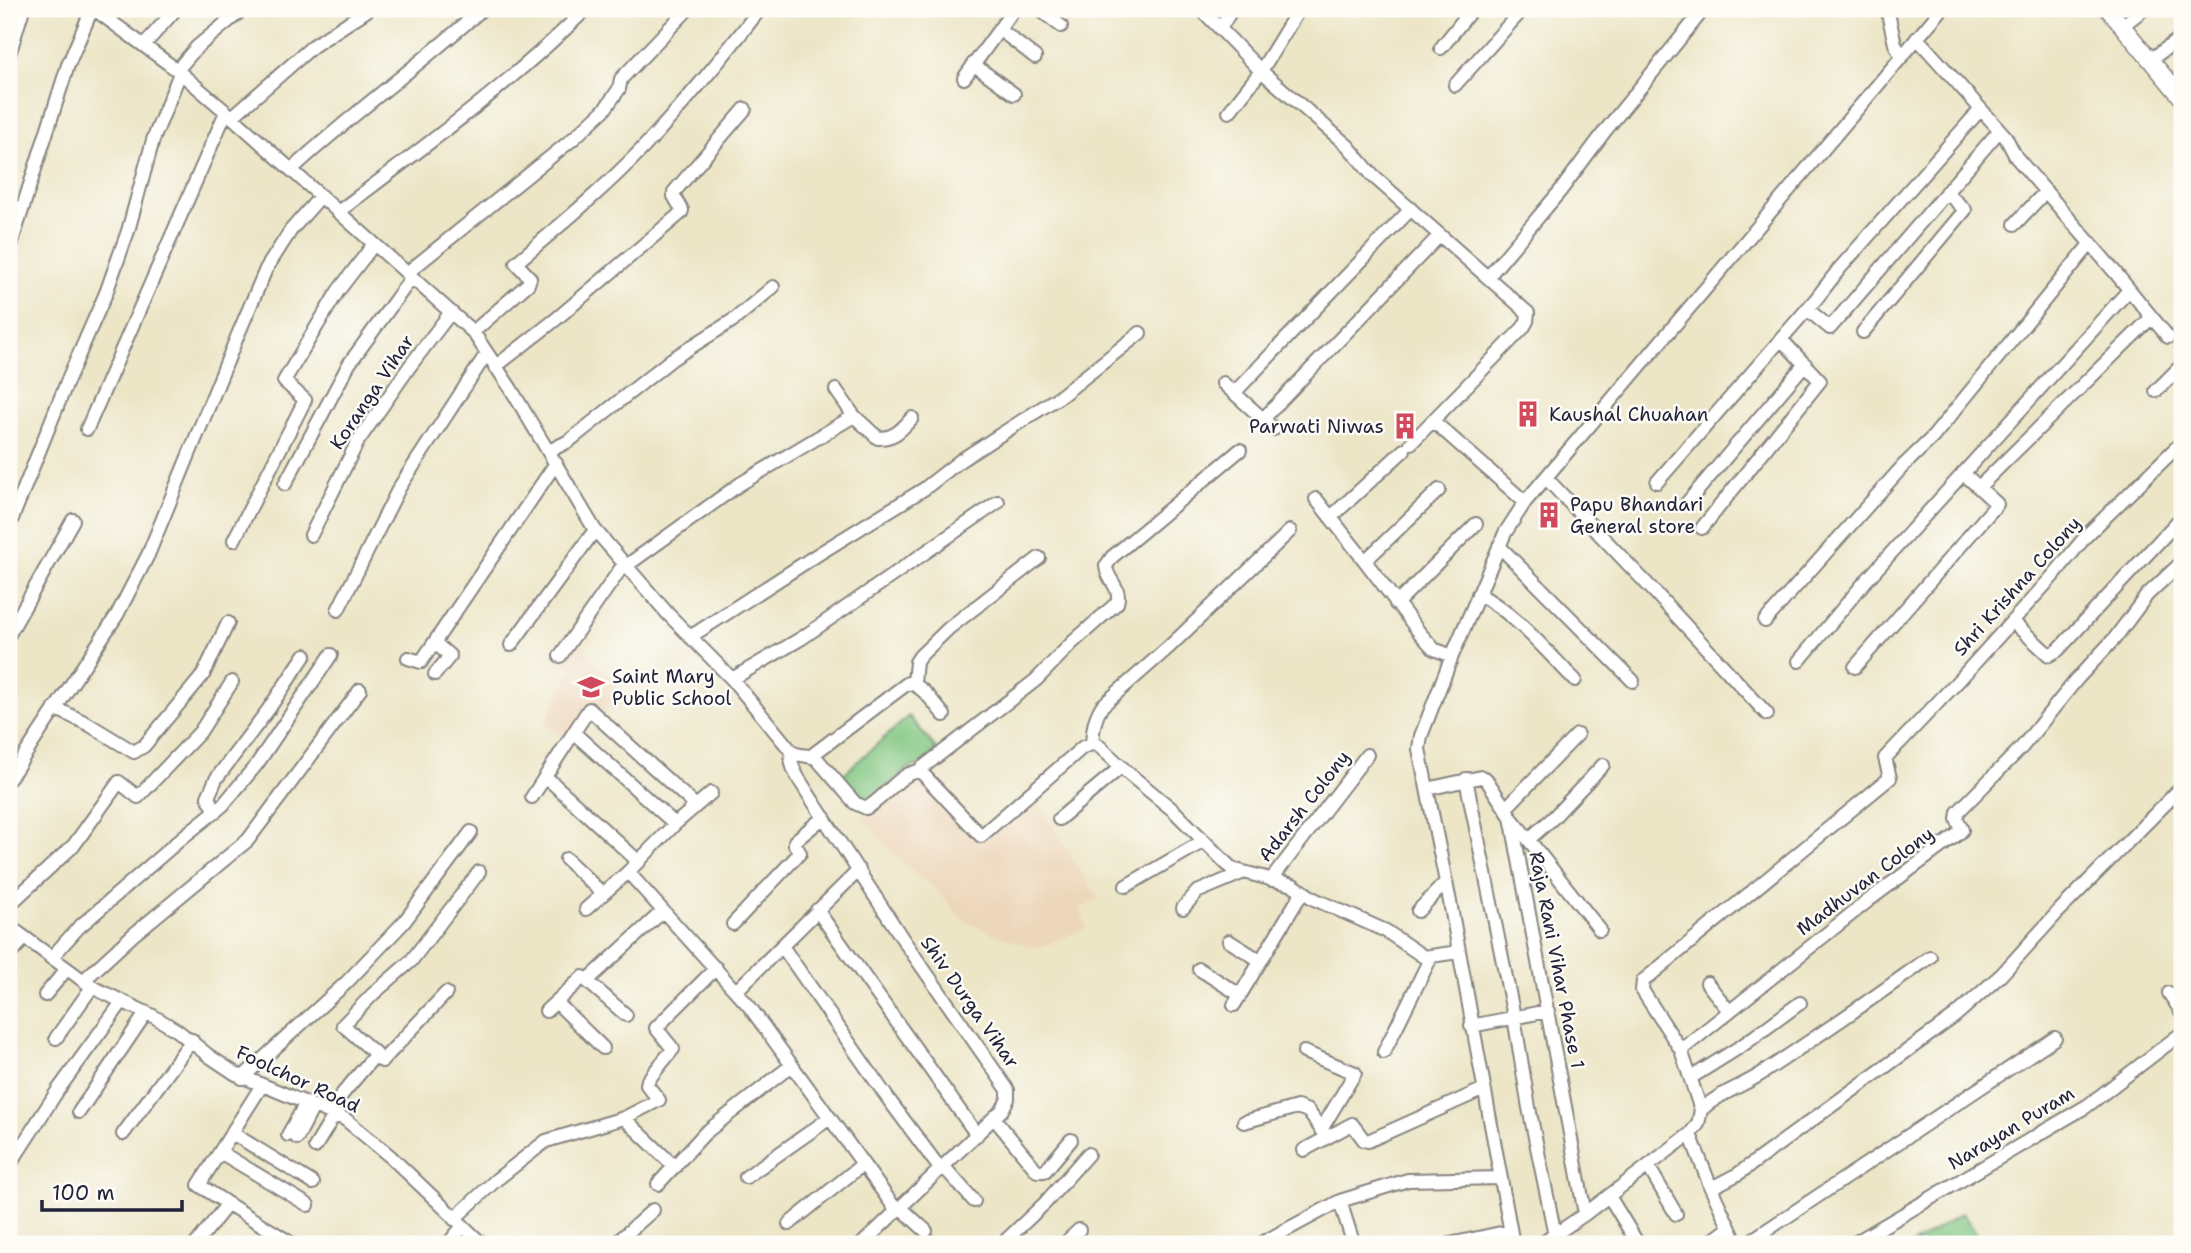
<svg xmlns="http://www.w3.org/2000/svg" width="2191" height="1253" viewBox="0 0 2191 1253" font-family="'Shantell Sans',sans-serif">
<style>
.built{fill:#edd7bb}
.green{fill:#81c681;stroke:#52745e;stroke-width:2}
.lines{fill:none;stroke-linecap:round;stroke-linejoin:round}
.stream{stroke:#3aabb6;stroke-width:2.5}
.minor-casing{stroke:#878480;stroke-width:16}
.major-casing{stroke:#878480;stroke-width:19}
.minor{stroke:#fff;stroke-width:12}
.major{stroke:#fff;stroke-width:16}
.labels{text-anchor:middle;dominant-baseline:central;stroke-width:5;stroke-linejoin:round;paint-order:stroke}
.street-label{font-size:19px;fill:#22223b;stroke:#fdfcf7}
.poi-label{font-size:19px;fill:#22223b;stroke:#fdfcf7;text-anchor:start}
</style>
<rect width="100%" height="100%" fill="#fdfcf7"/>
<filter id="ink" filterUnits="userSpaceOnUse"><feTurbulence type="fractalNoise" baseFrequency=".0143" numOctaves="2"/><feDisplacementMap in="SourceGraphic" scale="14" xChannelSelector="R" yChannelSelector="G"/><feConvolveMatrix kernelMatrix="1 2 1 2 8 2 1 2 1" color-interpolation-filters="sRGB"/></filter>
<filter id="wash" filterUnits="userSpaceOnUse"><feTurbulence type="fractalNoise" baseFrequency=".00686" numOctaves="4" result="noise"/><feDisplacementMap in="SourceGraphic" scale="28" xChannelSelector="R" yChannelSelector="G"/><feGaussianBlur stdDeviation="1.57" result="paint"/><feColorMatrix in="noise" values="0 0 0 0 0 0 0 0 0 0 0 0 0 0 0 0 0 1.4 0 .05"/><feComposite in="paint" operator="in"/></filter>
<g filter="url(#wash)">
<rect width="100%" height="100%" fill="#ece5c6"/>
<!-- built -->
<path class="built" d="M 576,639 L 587,647 L 586,650 L 629,699 L 618,711 L 612,705 L 604,714 L 588,703 L 566,738 L 544,724 L 574,667 L 561,659 Z
M 912,777 L 921,777 L 982,842 L 1034,796 L 1098,899 L 1080,909 L 1087,928 L 1038,948 L 1009,940 L 964,921 L 938,891 L 896,858 L 862,817 Z"/>
<!-- green -->
<path class="green" d="M 909,716 L 937,750 L 921,764 L 907,769 L 869,803 L 857,800 L 839,778 Z
M 1962,1213 L 1984,1244 L 1913,1244 Z"/>
<g class="lines">
<!-- stream -->
<path class="stream" d="M 2109,22 L 2182,116"/>
</g>
</g>
<g filter="url(#ink)">
<g class="lines">
<!-- minor casing -->
<g class="minor-casing">
<path id="minor" d="M 94,9 L 177,70 L 232,117 L 473,332 L 511,389 L 595,530 L 668,614 L 732,679 L 792,752 C 800,757 810,754 817,759 L 855,803 L 866,808 C 882,802 904,766 922,773 L 981,836 L 1083,747 L 1092,744 L 1098,745 L 1129,774 L 1173,810 L 1232,869 L 1293,885 L 1314,899 L 1386,931 L 1424,957 L 1458,952
M 1039,9 L 1061,26
M 1201,9 L 1261,71 L 1348,146 L 1373,176 L 1528,313 L 1527,321 L 1523,328 L 1411,443
M 1887,9 L 1895,44 L 1901,56
M 2122,26 L 2144,9
M 999,29 L 1035,57
M 1220,29 L 1232,9
M 1917,38 L 2005,136 L 2016,157 L 2114,271 L 2168,337
M 144,45 L 176,9
M 1441,48 L 1472,9
M 9,55 L 23,9
M 2150,60 L 2182,37
M 973,64 L 1014,94
M 177,70 L 197,47 L 243,9
M 964,78 L 1014,9
M 1455,85 L 1523,9
M 1229,112 L 1261,71 L 1299,9
M 232,117 L 313,46 L 369,9
M 291,170 C 352,113 420,65 482,9
M 338,212 C 424,147 510,84 586,9
M 2015,224 L 2046,191
M 9,251 L 68,65 L 92,9
M 407,273 L 574,138 L 605,109 L 619,89 L 621,79 L 688,9
M 1488,277 L 1561,190 L 1605,131 L 1704,9
M 1807,309 L 1830,328 L 1999,131
M 473,332 L 528,284 L 530,278 L 516,263 C 559,226 604,189 643,148 C 684,104 723,57 760,9
M 1863,332 L 1965,210 L 1946,192
M 495,367 L 555,320 L 681,213 L 682,210 L 674,196 L 674,192 L 745,109
M 1223,383 L 1274,429
M 836,390 L 854,416 L 878,438 C 895,438 901,430 912,418
M 2156,391 L 2182,365
M 1234,393 L 1411,209
M 1263,419 L 1440,235
M 1433,421 L 1525,502
M 87,429 L 226,112
M 549,451 L 569,441 L 672,359 L 735,319 L 773,287
M 1546,478 L 1650,587 L 1767,714
M 1657,482 L 1816,299 L 1840,268 L 1980,110
M 285,484 L 349,364 L 412,277
M 1979,487 L 2152,317
M 1316,499 L 1365,561 L 1419,632 L 1434,649 L 1452,656
M 1687,503 L 1805,364
M 1331,517 L 1404,450
M 9,526 L 69,377 L 106,293 L 128,231 L 153,140 L 180,73
M 1702,528 L 1820,381 L 1781,339
M 311,535 L 358,441 L 410,366 L 451,312
M 234,540 L 305,400 L 284,381 L 338,291 L 374,244
M 1499,546 L 1633,681
M 1365,561 L 1439,490
M 626,566 L 740,484 L 854,416
M 1478,594 C 1514,612 1547,652 1575,680
M 1396,604 L 1476,524
M 338,610 L 399,488 L 487,353
M 1765,621 L 1903,466 L 1933,437 L 2091,243
M 2012,621 L 2049,655 L 2058,650 L 2178,521 L 2182,525
M 9,634 L 73,520
M 690,637 L 820,553 L 924,489 L 961,460 L 1062,395 L 1140,333
M 435,643 L 450,656 L 435,674
M 511,645 L 595,530
M 560,656 L 624,564
M 408,658 L 421,662 L 556,463
M 1799,661 L 1864,583 L 2129,290
M 1855,667 L 1997,504 L 1963,473
M 732,679 L 802,638 L 998,502
M 914,683 L 916,662 L 920,656 L 949,628 L 1039,558
M 55,708 L 88,724 L 134,752 L 144,746 L 203,675 L 228,623
M 574,733 L 675,824
M 1092,744 C 1093,729 1094,719 1102,706 L 1169,647 L 1290,531
M 792,752 C 788,766 800,780 807,792 L 904,941 L 1008,1090 L 1008,1099 L 1002,1110 L 862,1244
M 811,756 L 908,683 C 923,685 934,704 944,715
M 918,771 L 1036,680 L 1073,642 L 1117,603 C 1122,587 1107,581 1106,566 L 1112,557 L 1240,450
M 546,777 L 639,862
M 9,779 L 117,615 L 148,555 L 237,337 L 266,269 L 291,230 L 321,196
M 1466,779 L 1514,1017 L 1529,1108 L 1555,1235
M 1427,789 L 1481,777 L 1486,779 L 1511,817 L 1585,1214
M 532,797 L 589,709 L 696,806
M 1506,808 L 1577,735
M 216,811 L 208,797 L 216,779 L 268,710 L 305,655
M 1059,819 L 1121,767
M 1513,820 L 1600,930
M 1529,839 L 1552,819 L 1603,765
M 566,859 L 603,894
M 628,872 L 749,1006 L 897,1211
M 1271,880 L 1367,755
M 1126,886 L 1204,841
M 9,905 L 74,845 L 119,782 L 138,797 L 200,732 L 232,682
M 1183,908 L 1197,892 L 1242,873
M 586,909 L 628,872 L 675,824 L 711,793
M 817,910 L 977,1135
M 1418,911 L 1446,882
M 733,924 L 798,855 L 800,853 L 795,845 L 795,841 L 824,817
M 9,926 L 92,987 L 153,1016 L 178,1031 L 209,1056 L 236,1074 L 345,1119 L 391,1157 L 482,1244
M 1229,941 L 1261,961
M 782,946 L 889,1100 L 941,1170
M 9,955 L 25,938
M 51,958 L 78,928 L 183,837 L 223,805 L 257,764 L 331,655
M 1199,969 L 1240,995
M 83,981 L 133,935 L 248,840 L 360,690
M 587,981 L 626,1015
M 1707,983 L 1729,1011
M 736,991 L 859,870
M 2169,993 L 2182,1013
M 45,995 L 66,970
M 556,1002 L 603,1048
M 1234,1005 L 1303,891
M 546,1011 L 583,977 L 587,981 L 663,911
M 1471,1026 L 1548,1011
M 56,1038 L 92,987
M 1681,1050 L 1642,990 L 1643,981 L 1890,778 L 1885,758 L 1961,678 L 2052,577 L 2087,535 L 2182,442
M 1304,1052 L 1355,1073 L 1321,1130
M 1384,1052 L 1431,957
M 374,1056 L 382,1061 L 446,993
M 1692,1077 L 1743,1045 L 1800,1003
M 242,1078 L 346,983 L 404,922 L 471,832
M 1701,1110 C 1717,1094 1741,1087 1761,1074 C 1818,1036 1875,997 1930,957
M 328,1111 L 376,1054 L 343,1025 L 373,994 L 411,961 L 479,872
M 79,1112 L 146,1013
M 624,1118 L 675,1167
M 994,1118 L 1037,1171 L 1045,1171 L 1071,1140
M 1244,1122 L 1297,1107 L 1308,1111 L 1324,1133
M 232,1133 L 313,1183
M 123,1134 L 192,1040
M 1690,1134 L 1698,1124 L 1701,1110 L 1681,1050 L 1869,900 L 1958,834 L 1962,830 L 1957,819 L 1958,812 L 2022,747 L 2077,679 L 2115,638 L 2147,595 L 2182,562
M 288,1135 L 306,1103
M 297,1138 L 312,1109
M 315,1147 L 335,1114
M 1304,1150 L 1352,1124 L 1364,1140 L 1368,1141 L 1484,1089
M 220,1152 L 308,1205
M 9,1166 L 58,1090 L 122,1002
M 1648,1166 L 1676,1214
M 944,1167 L 974,1201
M 746,1177 L 830,1118
M 658,1184 L 705,1133 L 792,1065
M 1711,1188 L 1738,1174 L 1955,1016 L 2001,975 L 2058,912 L 2182,787
M 1609,1196 L 1638,1244
M 1340,1201 L 1353,1242
M 225,1202 L 291,1243
M 901,1208 L 926,1231
M 454,1219 L 496,1180 L 546,1141 L 624,1118 L 659,1100 L 647,1085 L 648,1080 L 673,1049 L 656,1028 L 716,968
M 789,1224 L 863,1164
M 196,1244 L 226,1206 L 225,1202 L 199,1185 L 262,1085
M 448,1244 L 462,1227
M 615,1244 L 653,1210
M 1002,1244 L 1045,1203 L 1088,1154
M 1064,1244 L 1079,1230
M 1260,1244 L 1340,1201 L 1408,1180 L 1501,1178
M 1450,1244 L 1510,1231
M 1513,1244 L 1450,902 L 1419,749 L 1421,736 L 1452,656 L 1505,533 L 1525,502 L 1942,9
M 1541,1244 L 1585,1214 L 1690,1134 L 1711,1188 L 1737,1244
M 1708,1244 L 1729,1228
M 1746,1244 L 2055,1038
M 1853,1244 L 2087,1106 L 2182,1033"/>
</g>
<!-- major casing -->
<g class="major-casing">
<path id="major" d="M 2108,9 L 2182,98"/>
</g>
<!-- minor -->
<use href="#minor" class="minor"/>
<!-- major -->
<use href="#major" class="major"/>
</g>
</g>
<!-- icons -->
<defs>
<g id="building-bare" transform="scale(2.1)"><path d="M-4-6H4V6H1V3H-1V6H-4ZM-2.5-4.3h1.7v1.8h-1.7ZM.8-4.3h1.7v1.8H.8ZM-2.5-1h1.7V.8h-1.7ZM.8-1h1.7V.8H.8Z" fill="#d1495b" stroke="#fdfcf7" stroke-width="2.5" paint-order="stroke"/></g>
<g id="school-bare" transform="scale(2.1)"><path d="M0-5L7-2L0 1L-7-2ZM-4 1L0 2.5L4 1V4Q0 6-4 4Z" fill="#d1495b" stroke="#fdfcf7" stroke-width="2.5" paint-order="stroke"/></g>
</defs>
<g fill-rule="evenodd">
<use href="#building-bare" x="1528" y="414"/>
<use href="#building-bare" x="1405" y="426"/>
<use href="#building-bare" x="1549" y="515"/>
<use href="#school-bare" x="591" y="687"/>
</g>
<g class="labels">
<!-- street labels -->
<g class="street-label">
<text transform="translate(372 392) rotate(-56)">Koranga Vihar</text>
<text transform="translate(2017 586) rotate(-48)">Shri Krishna Colony</text>
<text transform="translate(1304 806) rotate(-52)">Adarsh Colony</text>
<text transform="translate(1865 881) rotate(-37)">Madhuvan Colony</text>
<text transform="translate(1557 960) rotate(79)">Raja Rani Vihar Phase 1</text>
<text transform="translate(970 1002) rotate(55)">Shiv Durga Vihar</text>
<text transform="translate(298 1079) rotate(25)">Foolchor Road</text>
<text transform="translate(2011 1128) rotate(-31)">Narayan Puram</text>
</g>
<!-- poi labels -->
<g class="poi-label">
<text x="1549" y="414">Kaushal Chuahan</text>
<text x="1384" y="426" text-anchor="end">Parwati Niwas</text>
<text x="1570" y="504">Papu Bhandari<tspan x="1570" dy="22">General store</tspan></text>
<text x="612" y="676">Saint Mary<tspan x="612" dy="22">Public School</tspan></text>
</g>
</g>
<!-- margin -->
<rect width="2191" height="1253" fill="none" stroke="#fdfcf7" stroke-width="35"/>
<!-- scale -->
<path d="M42 1200v10h140v-10" fill="none" stroke="#22223b" stroke-width="3.5"/>
<text x="52" y="1200" font-size="21" fill="#22223b" stroke="#fdfcf7" stroke-width="5" paint-order="stroke">100 m</text>
</svg>
